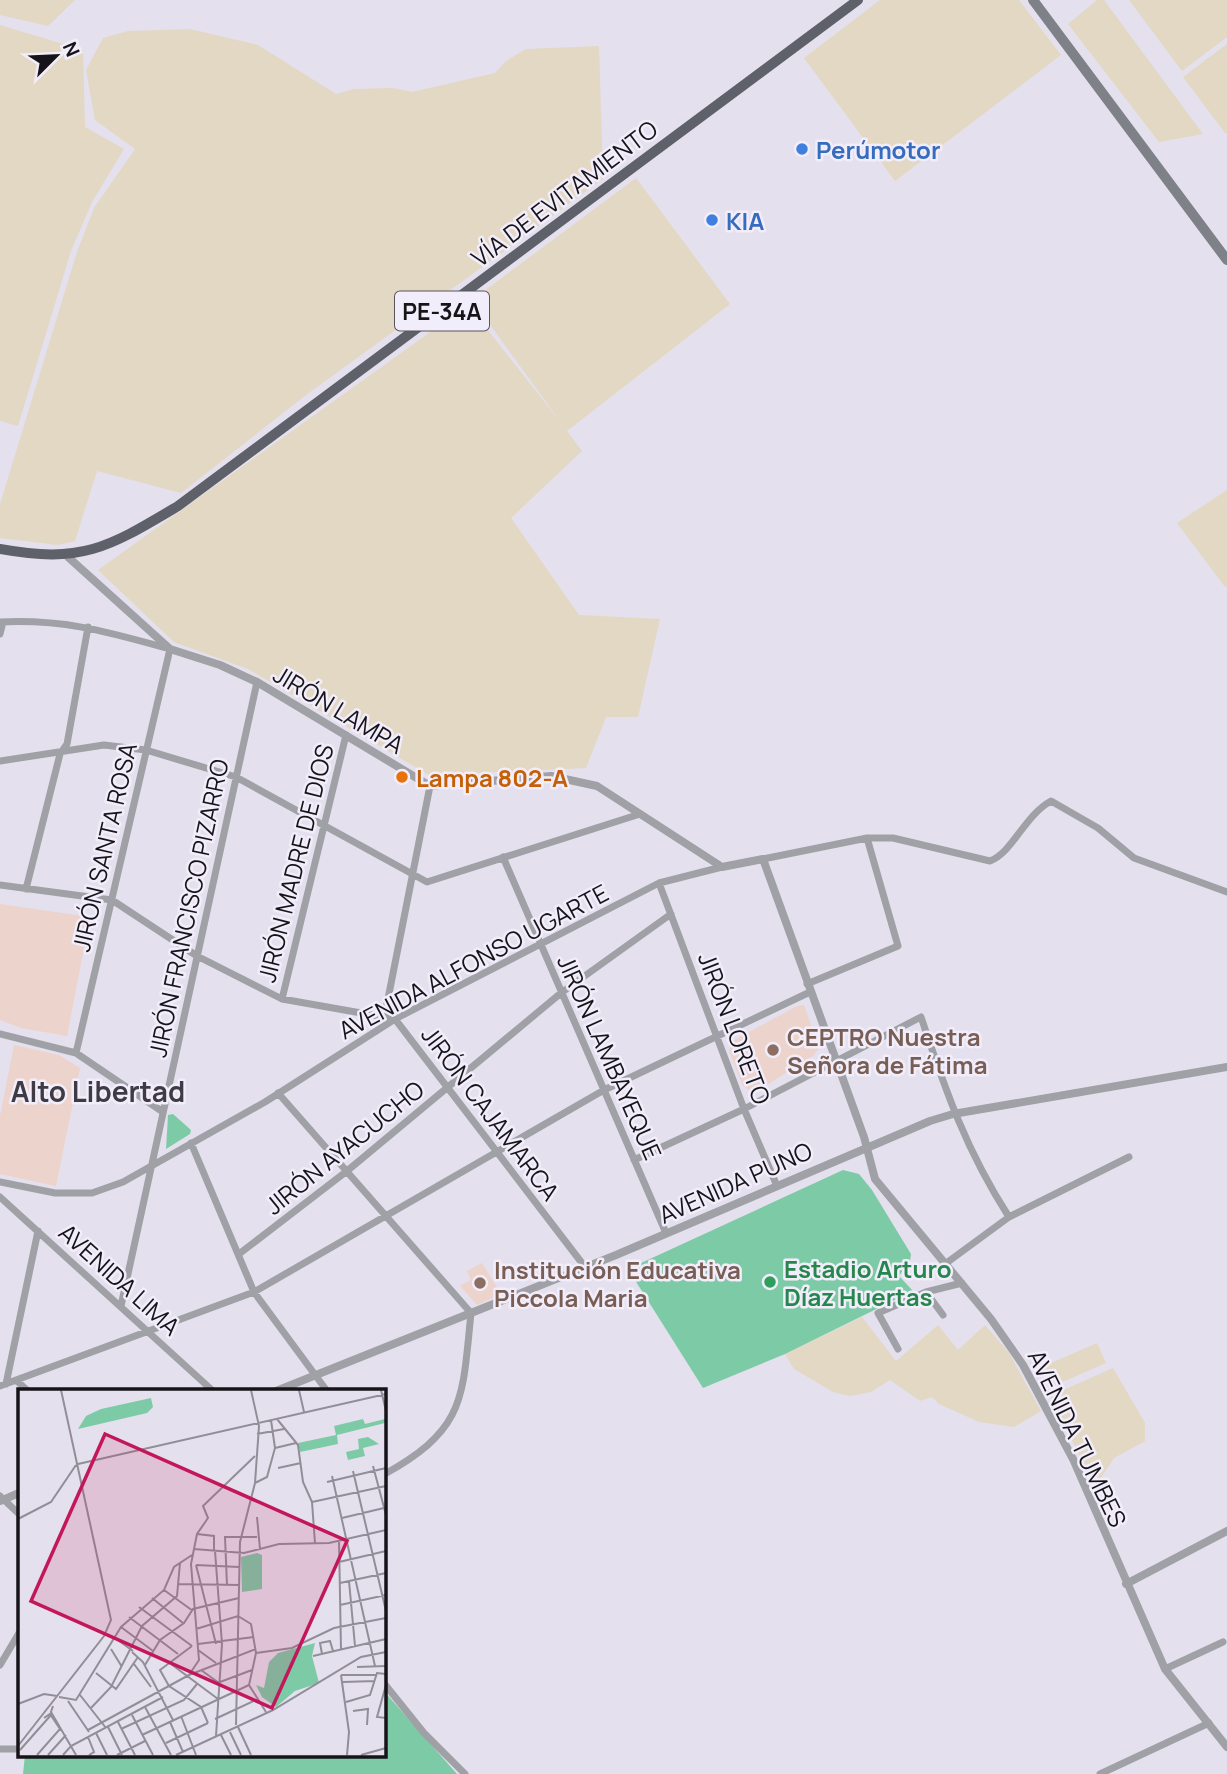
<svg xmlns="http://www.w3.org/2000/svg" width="1227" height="1774" viewBox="0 0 1227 1774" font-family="Manrope,sans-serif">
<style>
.industrial{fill:#e2d8c3}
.education{fill:#ecd3cb}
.green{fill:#7dcba6}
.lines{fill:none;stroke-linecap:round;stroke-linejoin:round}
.minor{stroke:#9fa1a6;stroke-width:7}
.tertiary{stroke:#9fa1a6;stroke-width:8}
.secondary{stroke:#7f8189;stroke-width:10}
.trunk{stroke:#5e606a;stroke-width:10}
.shop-dot{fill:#3f7fe0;stroke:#f2edfa;stroke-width:2.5}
.food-dot{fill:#e8710a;stroke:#f2edfa;stroke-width:2.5}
.education-dot{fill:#8d6e63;stroke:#f2edfa;stroke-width:2.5}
.leisure-dot{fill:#2e9e5b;stroke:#f2edfa;stroke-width:2.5}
.labels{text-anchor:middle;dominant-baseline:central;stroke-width:5;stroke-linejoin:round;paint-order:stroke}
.shield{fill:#f2edfa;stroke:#58555c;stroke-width:2}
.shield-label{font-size:23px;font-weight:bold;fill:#161419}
.shop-label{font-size:24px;font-weight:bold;fill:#366cbe;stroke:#f2edfa;text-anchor:start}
.street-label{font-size:24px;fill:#161419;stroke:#f2edfa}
.food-label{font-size:24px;font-weight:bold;fill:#c56008;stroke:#f2edfa;text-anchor:start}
.education-label{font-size:24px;font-weight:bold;fill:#785e54;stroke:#f2edfa;text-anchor:start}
.leisure-label{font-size:24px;font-weight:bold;fill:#27864d;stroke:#f2edfa;text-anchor:start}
.quarter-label{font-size:28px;font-weight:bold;fill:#3f3b45;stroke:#f2edfa}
.inset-road{fill:none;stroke:#928e98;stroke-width:2}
.view{fill:#c2185b;fill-opacity:0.15;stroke:#c2185b;stroke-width:3.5}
.inset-edge{fill:none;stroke:#161419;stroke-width:3.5}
</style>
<rect width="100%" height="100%" fill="#e5e0ed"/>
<!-- industrial -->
<path class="industrial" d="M 0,0 L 75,0 L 48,26 L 0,15 Z
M 880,0 L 1019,0 L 1061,55 L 895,181 L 804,58 Z
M 1097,0 L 1104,0 L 1203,134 L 1159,142 L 1068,24 Z
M 1129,0 L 1227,0 L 1227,37 L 1182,71 Z
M 0,25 L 83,50 L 85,127 L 124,149 L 92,202 L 71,251 L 18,426 L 0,421 Z
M 190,29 L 258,45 L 336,94 L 354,89 L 393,88 L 412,92 L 495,73 L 506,61 L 526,49 L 599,46 L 603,179 L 306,395 L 181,493 L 97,471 L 75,541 L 58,545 L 0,538 L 0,504 L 77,252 L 94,208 L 135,149 L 95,120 L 86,70 L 103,38 L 128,31 Z
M 1227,44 L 1227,133 L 1225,133 L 1183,77 Z
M 636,178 L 730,304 L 567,431 L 582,451 L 511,518 L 579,615 L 660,619 L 638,717 L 606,717 L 586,768 L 429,775 L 248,669 L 174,642 L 98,570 L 468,305 L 562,424 L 472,300 Z
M 1227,490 L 1227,586 L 1225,587 L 1177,523 Z
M 862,1317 L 896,1361 L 938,1325 L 958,1350 L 985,1325 L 1009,1353 L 1041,1411 L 1014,1427 L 979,1422 L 939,1404 L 932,1397 L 920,1401 L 890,1380 L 871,1392 L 850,1396 L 833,1392 L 794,1369 L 785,1354 Z
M 1097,1343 L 1106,1363 L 1051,1387 L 1042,1367 Z
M 1113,1368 L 1145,1423 L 1145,1441 L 1114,1458 L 1095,1487 L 1050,1396 Z"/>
<!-- education -->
<path class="education" d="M 0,904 L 90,917 L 67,1036 L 21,1028 L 0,1020 Z
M 804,1005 L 819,1048 L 813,1056 L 754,1093 L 743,1086 L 729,1051 L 731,1042 L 797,1006 Z
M 14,1045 L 59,1055 L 80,1068 L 56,1186 L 0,1174 L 0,1116 Z
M 482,1263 L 501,1294 L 477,1305 L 460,1286 L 471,1280 L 467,1271 Z"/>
<!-- green -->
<path class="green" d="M 173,1114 L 191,1130 L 190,1134 L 166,1149 L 168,1115 Z
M 843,1170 L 859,1174 L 872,1190 L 911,1254 L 910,1261 L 899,1276 L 913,1291 L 785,1354 L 703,1388 L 628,1269 Z
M 383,1690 L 457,1774 L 23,1774 L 25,1755 L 383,1755 Z"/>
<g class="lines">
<!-- minor -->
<path class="minor" d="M 0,622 C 66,619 108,632 170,649 L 76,1053
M 0,634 L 3,622
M 0,761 L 104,745 L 146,750 L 236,777 L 427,882 L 640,814
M 503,857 L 666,1233
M 763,859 L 867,838 L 893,838 L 990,861 C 1013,852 1024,816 1051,801 L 1098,828 L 1134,858 L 1227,892
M 659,883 L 744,1109 L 777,1186
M 0,885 L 112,900 L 197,956 L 282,999 L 395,1019 L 585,1267
M 26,889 L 60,754 L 67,744 L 88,627
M 807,984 L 898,946 L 867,838
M 282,999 L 346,735
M 384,1019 L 430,786
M 0,1034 L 76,1053 L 163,1112
M 278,1093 L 471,1313 C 462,1400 466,1429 383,1475
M 191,1143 L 254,1292 L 327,1391
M 634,1160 L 744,1109 L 921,1017 C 946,1092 966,1150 1009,1217
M 0,1182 L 55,1193 L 92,1193 L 123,1182 L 265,1102 L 395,1019 L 659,883 L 722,867
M 0,1197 L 213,1391
M 239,1254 L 347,1171 L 561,993 L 671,914
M 945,1264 L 1009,1217 L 1129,1157
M 926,1292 L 943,1315
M 121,1306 L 257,682
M 898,1349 L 878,1313 L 926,1292 L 962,1283
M 17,1381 L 28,1391
M 6,1384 L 38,1231
M 0,1386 L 254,1292 L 604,1090 L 810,992
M 0,1496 L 19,1514
M 0,1665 L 19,1633
M 1165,1669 L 1223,1642
M 383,1682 L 424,1733 L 465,1774
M 0,1749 L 19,1749
M 1100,1774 L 1209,1723"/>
<!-- tertiary -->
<path class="tertiary" d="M 68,557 L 170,649 L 220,665 L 257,682 L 430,786 L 551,776 L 597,786 L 722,867 L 763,859 L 864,1137 L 875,1179 L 991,1319 L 1023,1365 L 1073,1459 L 1165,1669 L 1227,1747
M 276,1391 L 616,1255 L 930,1121 L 953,1114 L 1227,1067
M 0,1501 L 19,1493
M 1126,1584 L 1227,1531"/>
<!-- secondary -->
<path class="secondary" d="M 1033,0 L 1227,260"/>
<!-- trunk -->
<path class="trunk" d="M 0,549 C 83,564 109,547 178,506 L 858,0"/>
</g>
<!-- markers -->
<g class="shop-dot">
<circle cx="802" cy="149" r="7"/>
<circle cx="712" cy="220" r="7"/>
</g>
<circle class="food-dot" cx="402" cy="777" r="7"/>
<g class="education-dot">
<circle cx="773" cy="1050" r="7"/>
<circle cx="480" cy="1283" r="7"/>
</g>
<circle class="leisure-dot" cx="770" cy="1282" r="7"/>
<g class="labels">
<!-- shield labels -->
<rect class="shield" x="395" y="291.5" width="94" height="39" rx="5"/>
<g class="shield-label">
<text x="442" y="311">PE-34A</text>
</g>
<!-- shop labels -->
<g class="shop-label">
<text x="816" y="149">Perúmotor</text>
<text x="726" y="220">KIA</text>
</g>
<!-- street labels -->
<g class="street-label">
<text transform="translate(564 193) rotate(-37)">VÍA DE EVITAMIENTO</text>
<text transform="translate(339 709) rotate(31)">JIRÓN LAMPA</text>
<text transform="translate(104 847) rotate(-77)">JIRÓN SANTA ROSA</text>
<text transform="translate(295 863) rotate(-76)">JIRÓN MADRE DE DIOS</text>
<text transform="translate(188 908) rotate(-78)">JIRÓN FRANCISCO PIZARRO</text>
<text transform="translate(473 961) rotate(-28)">AVENIDA ALFONSO UGARTE</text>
<text transform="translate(735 1028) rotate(69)">JIRÓN LORETO</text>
<text transform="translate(610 1057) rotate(66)">JIRÓN LAMBAYEQUE</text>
<text transform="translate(491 1113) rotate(53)">JIRÓN CAJAMARCA</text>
<text transform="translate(344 1147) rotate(-39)">JIRÓN AYACUCHO</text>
<text transform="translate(735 1182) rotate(-24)">AVENIDA PUNO</text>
<text transform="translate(120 1279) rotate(42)">AVENIDA LIMA</text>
<text transform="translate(1078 1438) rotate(64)">AVENIDA TUMBES</text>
</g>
<!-- food labels -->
<g class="food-label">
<text x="416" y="777">Lampa 802-A</text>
</g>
<!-- education labels -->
<g class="education-label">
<text x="787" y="1036">CEPTRO Nuestra<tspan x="787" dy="28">Señora de Fátima</tspan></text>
<text x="494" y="1269">Institución Educativa<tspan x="494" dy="28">Piccola Maria</tspan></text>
</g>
<!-- leisure labels -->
<g class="leisure-label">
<text x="784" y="1268">Estadio Arturo<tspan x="784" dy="28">Díaz Huertas</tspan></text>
</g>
<!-- quarter labels -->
<g class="quarter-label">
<text x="98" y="1091">Alto Libertad</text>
</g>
</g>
<!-- overview -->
<g transform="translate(18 1389)">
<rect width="368" height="368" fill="#e5e0ed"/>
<path d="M 133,9 L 135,18 L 129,24 L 60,40 L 68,27 L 83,20 ZM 345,30 L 347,35 L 367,30 L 367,34 L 319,46 L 320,55 L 282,63 L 280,54 L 318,46 L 316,37 ZM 350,48 L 361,55 L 345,59 L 347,67 L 330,71 L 328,63 L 341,60 L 340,50 ZM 239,164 L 244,166 L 244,200 L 224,203 L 223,168 ZM 297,254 L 294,267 L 301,294 L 277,302 L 258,318 L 244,308 L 238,296 L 246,299 L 251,273 L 260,264 Z" fill="#7dcba6"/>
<path class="inset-road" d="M 281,1 L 286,23M 363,1 L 368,22M 259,30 L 280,56 L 285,93 L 294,113 L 297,154M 239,45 L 266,40M 257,59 L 278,54M 60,75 L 368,5M 355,77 L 368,126M 260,79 L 283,74M 335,82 L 368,222M 314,87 L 357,277M 309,93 L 368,79M 237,94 L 249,88 L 257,59 L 253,31M 294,113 L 368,97M 239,128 L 242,160M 324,129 L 366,119M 0,130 L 33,113 L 58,76M 179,145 L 196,147 L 196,161M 321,152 L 323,261M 176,160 L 226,164 L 261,155 L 311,154 L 368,141M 197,162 L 204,255 L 198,347M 321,173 L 368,162M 178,176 L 198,255M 178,176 L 221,178M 331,192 L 337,257M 322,194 L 368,184M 160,195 L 221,196M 209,196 L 207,148 L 239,148M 146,201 L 175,222M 134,209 L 165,234M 322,216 L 368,206M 121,218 L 174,257M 111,228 L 160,265M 103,238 L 135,262M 178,240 L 220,227 L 233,235 L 238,264 L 231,296 L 248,323M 97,249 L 115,262M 180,255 L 236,248M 174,257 L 142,281 L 151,297 L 183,318 L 190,334M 93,260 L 104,278M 180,261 L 198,274M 114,263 L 125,273 L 155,331M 238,264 L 274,259 L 316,239 L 368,229M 304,265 L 302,254 L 312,252 L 315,262M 295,267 L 368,250M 116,275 L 133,298M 153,275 L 200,310M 127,276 L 142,251 L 166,234 L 175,220 L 221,209M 339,278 L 368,277M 183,281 L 201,294M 78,284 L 98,300 L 120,268M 171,286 L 181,271 L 173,175 L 179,145 L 190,129 L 185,117 L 237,67M 323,286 L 331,343 L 329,366M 323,286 L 358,286M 202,293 L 234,281M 325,293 L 357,292M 368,296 L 359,328 L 368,329M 62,306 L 88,339M 41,308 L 58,311 L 103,238 L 146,201 L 156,178 L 174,166M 50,312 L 71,343M 328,313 L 352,306 L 359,284 L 368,285M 0,315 L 26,305 L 39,307M 35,317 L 33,323 L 58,366M 127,318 L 153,366M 72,320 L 93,298 L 124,237 L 159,207 L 162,174M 335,322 L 350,320 L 349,336M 114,326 L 135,366M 163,327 L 178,366M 197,330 L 238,311M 100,333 L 117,366M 152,333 L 165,363M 218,336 L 222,153 L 237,94 L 241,37 L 233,1M 90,338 L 104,366M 220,338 L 233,366M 103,340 L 166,311 L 179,295M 70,341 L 171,286 L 238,260M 212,343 L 223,366M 78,344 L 89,366M 124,346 L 231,296M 203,346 L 213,366M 70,348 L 76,363 L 71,366M 148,354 L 190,334M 0,357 L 86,247 L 93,231 L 43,1M 2,361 L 33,326M 19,366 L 42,340 L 32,325 L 26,329M 30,366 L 48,346M 45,366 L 53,357 L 145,308M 99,366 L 127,352M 158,366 L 255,321 L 343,268 L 368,263M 343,366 L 368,359"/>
<path class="view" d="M 87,45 L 329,152 L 254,319 L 13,212 Z"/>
<rect width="368" height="368" class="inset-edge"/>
</g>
<!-- north arrow -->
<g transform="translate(56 56) rotate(66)" stroke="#f2edfa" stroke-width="5" paint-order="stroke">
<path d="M0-5L12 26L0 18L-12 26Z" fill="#161419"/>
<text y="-10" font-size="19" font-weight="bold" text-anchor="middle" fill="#161419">N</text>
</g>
</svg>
